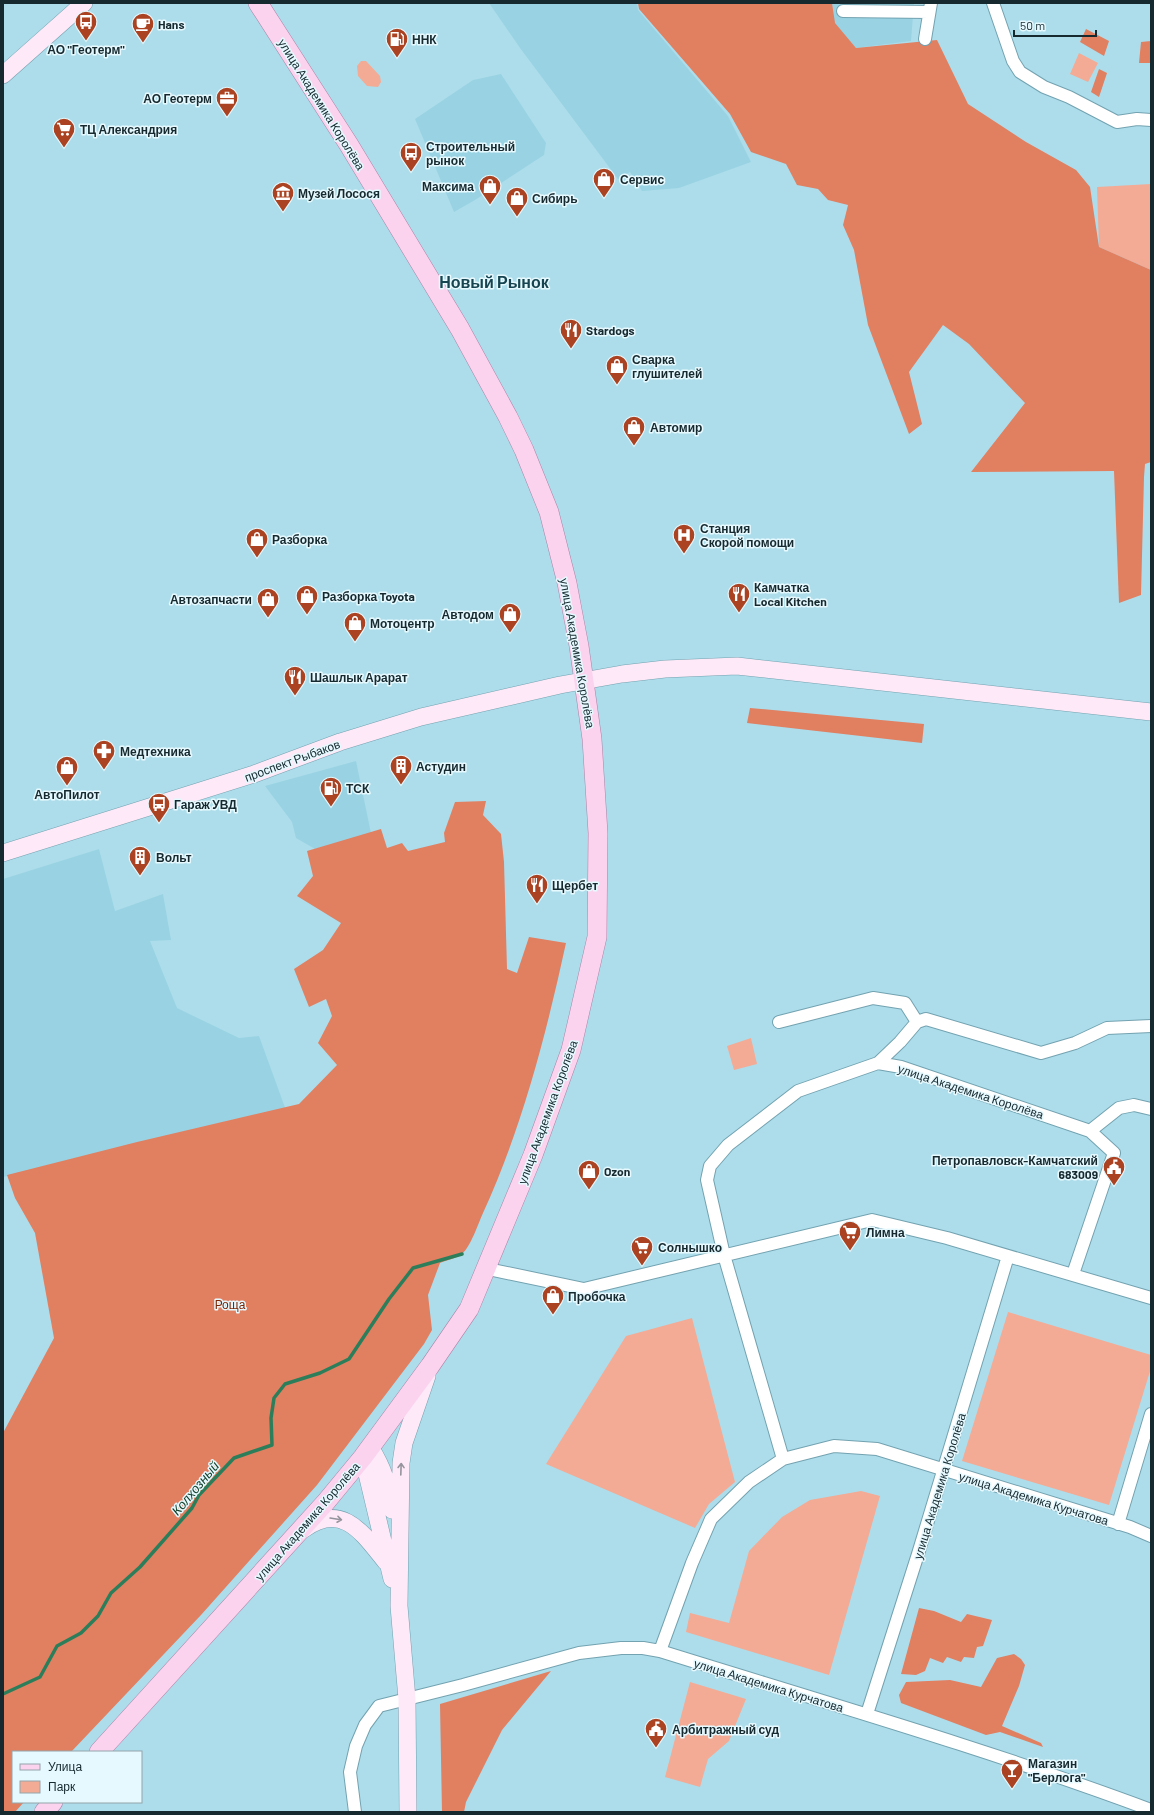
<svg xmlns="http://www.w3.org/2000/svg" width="1154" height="1815" viewBox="0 0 1154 1815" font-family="Barlow,sans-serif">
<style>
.built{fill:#99d3e3}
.green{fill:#f3ab95}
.forest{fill:#e17f61}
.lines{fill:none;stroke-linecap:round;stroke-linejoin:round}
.stream{stroke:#2c7e5a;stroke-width:3.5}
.minor-casing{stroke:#73a2b0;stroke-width:14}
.secondary-casing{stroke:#73a2b0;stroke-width:18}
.primary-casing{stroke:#aa84a5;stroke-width:20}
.minor{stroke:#fff;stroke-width:12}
.secondary{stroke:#fde9f7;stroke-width:17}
.primary{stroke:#fbd3ef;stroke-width:19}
.oneway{stroke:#95939d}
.labels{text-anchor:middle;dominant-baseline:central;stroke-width:3;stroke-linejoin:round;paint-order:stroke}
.poi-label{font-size:12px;font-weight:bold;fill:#16292f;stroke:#e6f9fe;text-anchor:start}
.street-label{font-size:12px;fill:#16292f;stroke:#e6f9fe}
.park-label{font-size:12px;fill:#7c2403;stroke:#e6f9fe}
.water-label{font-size:13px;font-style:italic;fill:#123e28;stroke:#e6f9fe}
.district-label{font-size:16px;font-weight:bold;fill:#164551;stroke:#e6f9fe}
</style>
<rect width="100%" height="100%" fill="#adddeb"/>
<!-- built -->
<path class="built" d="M 489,3 L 637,3 L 638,10 L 728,116 L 751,162 L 679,188 L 642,191 L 630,172 L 618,179 L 520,48 Z
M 832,3 L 914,3 L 911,41 L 856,48 L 834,23 Z
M 501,74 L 546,143 L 544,155 L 475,200 L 454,212 L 415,119 L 473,80 Z
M 356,761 L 371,833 L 315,849 L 296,838 L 292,822 L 265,786 Z
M 99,849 L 115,911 L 163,894 L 171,940 L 150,941 L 177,1008 L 239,1038 L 259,1036 L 287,1113 L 3,1177 L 3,879 Z"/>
<!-- green -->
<path class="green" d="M 1079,53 L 1098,63 L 1088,82 L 1070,74 Z
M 361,61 L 366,61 L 380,76 L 381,82 L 378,87 L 367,86 L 358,76 L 357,66 Z
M 1151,184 L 1151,270 L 1099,247 L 1097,187 Z
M 751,1038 L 757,1064 L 734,1070 L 727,1046 Z
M 1008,1312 L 1151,1355 L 1151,1368 L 1109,1505 L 962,1461 Z
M 692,1318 L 735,1482 L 709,1504 L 695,1528 L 546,1464 L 626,1336 Z
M 861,1491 L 880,1496 L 829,1675 L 686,1632 L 690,1613 L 729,1623 L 749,1551 L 782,1517 L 810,1500 Z
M 690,1682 L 746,1699 L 729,1741 L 708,1759 L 700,1787 L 665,1777 Z"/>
<!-- forest -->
<path class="forest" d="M 638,3 L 832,3 L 835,23 L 856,48 L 937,40 L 968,104 L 1026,142 L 1076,170 L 1090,187 L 1099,247 L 1151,270 L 1151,462 L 1145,464 L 1144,477 L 1141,595 L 1119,603 L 1114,471 L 971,472 L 1025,403 L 969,344 L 943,325 L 909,372 L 922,424 L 909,434 L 868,325 L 854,250 L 843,225 L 848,205 L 828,200 L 818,189 L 797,185 L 786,164 L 751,152 L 730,114 L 639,9 Z
M 1086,29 L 1109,41 L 1104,56 L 1080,42 Z
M 1151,41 L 1151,63 L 1139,63 L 1141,42 Z
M 1099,69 L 1107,73 L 1099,97 L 1091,92 Z
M 750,708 L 924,724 L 922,743 L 747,723 Z
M 486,801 L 483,815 L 501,834 L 504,862 L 507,969 L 517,973 L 529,937 L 566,943 C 546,1035 522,1128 483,1213 C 478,1224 471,1246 462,1254 C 458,1258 446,1260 440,1263 L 428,1295 L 432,1330 L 424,1344 L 317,1485 L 201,1615 L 71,1752 L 13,1752 L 13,1802 L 24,1802 L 15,1812 L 3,1812 L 3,1433 L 54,1338 L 35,1233 L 15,1198 L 7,1175 L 137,1142 L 299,1104 L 337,1065 L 318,1043 L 332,1016 L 326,999 L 309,1007 L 294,969 L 323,950 L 341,923 L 297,896 L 313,876 L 307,851 L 381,829 L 387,848 L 402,843 L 408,851 L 445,842 L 444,833 L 455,802 Z
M 919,1608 L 934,1611 L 961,1622 L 967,1614 L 992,1620 L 983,1646 L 977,1647 L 974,1658 L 964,1657 L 961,1662 L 947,1657 L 943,1663 L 930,1658 L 925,1671 L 916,1675 L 901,1674 Z
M 1014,1654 L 1021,1659 L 1025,1665 L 1019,1686 L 1002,1726 L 1041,1743 L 1043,1747 L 1000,1732 L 986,1735 L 901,1703 L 899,1695 L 906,1682 L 950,1680 L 981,1687 L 997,1658 Z
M 551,1671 L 502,1730 L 466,1802 L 464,1812 L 442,1812 L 440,1704 Z"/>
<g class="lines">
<!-- stream -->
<path class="stream" d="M 3,1694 L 40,1677 L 57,1646 L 81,1633 L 98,1616 L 111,1593 L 140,1567 L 192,1508 L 199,1495 L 234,1458 L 272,1445 L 271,1418 L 274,1398 L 285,1384 L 320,1373 L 349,1359 L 389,1299 L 413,1268 L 462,1254"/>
<!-- minor casing -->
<g class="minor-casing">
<path id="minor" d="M 993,3 L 1013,61 L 1020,72 L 1044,87 L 1069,97 L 1117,122 L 1137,119 L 1151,120
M 843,11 L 929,12
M 925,39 L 931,3
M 779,1022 L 873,998 L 905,1003 L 917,1022
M 878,1063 L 900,1042 L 917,1022 L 926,1019 L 1041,1053 L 1075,1043 L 1107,1028 L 1151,1026
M 1090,1131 L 1119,1108 L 1134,1105 L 1151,1109
M 488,1269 L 584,1289 L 872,1220 L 947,1238 L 1151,1298
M 783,1459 L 724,1255 L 707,1180 L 710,1166 L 728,1145 L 798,1091 L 878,1063 L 901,1067 L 1090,1131 L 1114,1153 L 1073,1274
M 1118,1524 L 1151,1414
M 660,1651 L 692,1563 L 711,1519 L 749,1482 L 783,1459 L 834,1446 L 877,1449 L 1130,1527 L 1151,1536
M 867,1714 L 918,1554 L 1008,1256
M 355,1812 L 350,1772 L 356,1746 L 365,1725 L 379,1706 L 463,1685 L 579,1653 L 621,1648 L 643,1648 L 660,1651 C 824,1702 990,1750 1151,1810"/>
</g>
<!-- secondary casing -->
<g class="secondary-casing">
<path id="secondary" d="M 3,75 L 84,3
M 3,853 L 254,774 L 340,742 L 421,717 L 560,685 L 622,674 L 665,669 L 737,666 L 1151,712
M 370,1447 C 384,1469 388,1485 392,1510
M 363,1457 L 392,1579
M 304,1529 C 343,1501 363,1534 386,1562
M 408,1812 L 407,1699 L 399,1606 L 401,1463 L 404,1443 L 427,1376"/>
</g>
<!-- primary casing -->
<g class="primary-casing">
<path id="primary" d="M 99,1752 L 325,1503 L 363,1457 L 430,1366 L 469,1309 L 533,1155 L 571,1050 L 597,937 L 598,833 L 592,739 L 579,646 L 567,583 L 549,512 L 524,450 L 508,417 L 460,329 L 349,145 L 258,3
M 44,1812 L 53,1802"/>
</g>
<!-- minor -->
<use href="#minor" class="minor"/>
<!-- secondary -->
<use href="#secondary" class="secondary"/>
<!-- primary -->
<use href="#primary" class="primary"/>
</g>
<!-- one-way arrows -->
<defs><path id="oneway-shaft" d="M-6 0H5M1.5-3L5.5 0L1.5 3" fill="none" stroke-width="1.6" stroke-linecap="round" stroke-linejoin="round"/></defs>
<g class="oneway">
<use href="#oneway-shaft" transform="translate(401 1469) rotate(-88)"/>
<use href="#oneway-shaft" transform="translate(336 1519) rotate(9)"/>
</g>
<!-- icons -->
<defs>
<g id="bus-pin" transform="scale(1.15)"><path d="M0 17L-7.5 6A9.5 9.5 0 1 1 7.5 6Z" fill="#ab4322" stroke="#e6f9fe"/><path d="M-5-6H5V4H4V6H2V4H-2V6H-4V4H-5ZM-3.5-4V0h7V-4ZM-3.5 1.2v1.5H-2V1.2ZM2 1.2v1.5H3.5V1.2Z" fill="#fff"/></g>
<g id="cafe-pin" transform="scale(1.15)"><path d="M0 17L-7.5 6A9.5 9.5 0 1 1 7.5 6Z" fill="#ab4322" stroke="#e6f9fe"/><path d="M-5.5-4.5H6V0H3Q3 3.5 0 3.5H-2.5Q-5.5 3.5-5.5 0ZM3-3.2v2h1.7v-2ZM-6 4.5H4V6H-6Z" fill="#fff"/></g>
<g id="fuel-pin" transform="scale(1.15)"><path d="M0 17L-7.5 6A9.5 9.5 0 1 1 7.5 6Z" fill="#ab4322" stroke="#e6f9fe"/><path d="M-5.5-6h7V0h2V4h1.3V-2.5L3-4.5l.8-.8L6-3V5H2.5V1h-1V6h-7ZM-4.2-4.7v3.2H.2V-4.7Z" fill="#fff"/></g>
<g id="office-pin" transform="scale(1.15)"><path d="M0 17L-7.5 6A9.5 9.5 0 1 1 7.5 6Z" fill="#ab4322" stroke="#e6f9fe"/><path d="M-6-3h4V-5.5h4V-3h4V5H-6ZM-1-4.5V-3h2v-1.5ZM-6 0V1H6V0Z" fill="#fff"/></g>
<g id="supermarket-pin" transform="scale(1.15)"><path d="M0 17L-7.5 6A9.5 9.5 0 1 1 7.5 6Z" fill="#ab4322" stroke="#e6f9fe"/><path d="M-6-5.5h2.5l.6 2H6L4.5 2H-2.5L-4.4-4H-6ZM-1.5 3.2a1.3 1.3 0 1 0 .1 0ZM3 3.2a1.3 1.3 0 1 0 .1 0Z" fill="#fff"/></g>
<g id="shop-pin" transform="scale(1.15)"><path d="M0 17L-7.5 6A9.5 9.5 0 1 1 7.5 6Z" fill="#ab4322" stroke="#e6f9fe"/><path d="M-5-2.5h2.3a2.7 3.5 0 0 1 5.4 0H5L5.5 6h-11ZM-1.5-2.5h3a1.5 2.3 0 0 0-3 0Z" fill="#fff"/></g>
<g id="museum-pin" transform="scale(1.15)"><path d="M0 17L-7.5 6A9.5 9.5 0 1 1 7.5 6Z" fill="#ab4322" stroke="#e6f9fe"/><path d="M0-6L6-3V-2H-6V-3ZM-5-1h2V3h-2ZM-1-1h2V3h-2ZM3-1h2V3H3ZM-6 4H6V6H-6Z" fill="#fff"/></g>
<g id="restaurant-pin" transform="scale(1.15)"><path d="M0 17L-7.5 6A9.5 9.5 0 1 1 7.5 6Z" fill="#ab4322" stroke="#e6f9fe"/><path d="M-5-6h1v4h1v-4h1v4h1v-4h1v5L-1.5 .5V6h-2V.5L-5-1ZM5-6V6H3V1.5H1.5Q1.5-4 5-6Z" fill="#fff"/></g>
<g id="hospital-pin" transform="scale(1.15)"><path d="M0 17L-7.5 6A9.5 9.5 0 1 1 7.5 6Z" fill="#ab4322" stroke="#e6f9fe"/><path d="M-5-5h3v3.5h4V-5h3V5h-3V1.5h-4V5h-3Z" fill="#fff"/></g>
<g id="pharmacy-pin" transform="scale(1.15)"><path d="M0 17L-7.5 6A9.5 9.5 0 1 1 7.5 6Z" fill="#ab4322" stroke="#e6f9fe"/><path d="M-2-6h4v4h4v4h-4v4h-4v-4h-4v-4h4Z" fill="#fff"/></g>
<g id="building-pin" transform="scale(1.15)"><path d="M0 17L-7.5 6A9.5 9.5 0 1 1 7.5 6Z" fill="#ab4322" stroke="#e6f9fe"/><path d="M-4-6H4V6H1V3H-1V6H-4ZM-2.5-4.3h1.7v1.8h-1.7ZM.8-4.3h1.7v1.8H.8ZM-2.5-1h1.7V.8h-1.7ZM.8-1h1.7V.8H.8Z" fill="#fff"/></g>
<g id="civic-pin" transform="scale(1.15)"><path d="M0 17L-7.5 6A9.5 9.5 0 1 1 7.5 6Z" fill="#ab4322" stroke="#e6f9fe"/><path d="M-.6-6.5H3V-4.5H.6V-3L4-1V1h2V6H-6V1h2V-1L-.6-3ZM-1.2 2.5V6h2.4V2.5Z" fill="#fff"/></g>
<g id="bar-pin" transform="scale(1.15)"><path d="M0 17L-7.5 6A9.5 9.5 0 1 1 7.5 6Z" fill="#ab4322" stroke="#e6f9fe"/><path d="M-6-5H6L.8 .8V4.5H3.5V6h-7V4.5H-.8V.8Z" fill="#fff"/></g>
</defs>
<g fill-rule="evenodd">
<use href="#bus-pin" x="86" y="22"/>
<use href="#cafe-pin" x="143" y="24"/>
<use href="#fuel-pin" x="397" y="39"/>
<use href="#office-pin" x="227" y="98"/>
<use href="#supermarket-pin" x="64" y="129"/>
<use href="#bus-pin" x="411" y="153"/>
<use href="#shop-pin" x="604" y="179"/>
<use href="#shop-pin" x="490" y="186"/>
<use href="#museum-pin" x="283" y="193"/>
<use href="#shop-pin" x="517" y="198"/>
<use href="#restaurant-pin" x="571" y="330"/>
<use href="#shop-pin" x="617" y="366"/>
<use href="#shop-pin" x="634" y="427"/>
<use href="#hospital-pin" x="684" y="535"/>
<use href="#shop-pin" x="257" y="539"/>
<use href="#restaurant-pin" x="739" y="594"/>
<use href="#shop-pin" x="307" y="596"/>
<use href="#shop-pin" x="268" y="599"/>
<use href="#shop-pin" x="510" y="614"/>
<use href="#shop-pin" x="355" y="623"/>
<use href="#restaurant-pin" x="295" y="677"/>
<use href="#pharmacy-pin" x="104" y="751"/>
<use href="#building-pin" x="401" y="766"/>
<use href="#shop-pin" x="67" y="767"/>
<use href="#fuel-pin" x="331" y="788"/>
<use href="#bus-pin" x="159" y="804"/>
<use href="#building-pin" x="140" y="857"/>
<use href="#restaurant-pin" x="537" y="885"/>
<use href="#civic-pin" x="1114" y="1167"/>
<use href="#shop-pin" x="589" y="1171"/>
<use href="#supermarket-pin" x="850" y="1232"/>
<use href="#supermarket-pin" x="642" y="1247"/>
<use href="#shop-pin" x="553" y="1296"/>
<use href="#civic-pin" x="656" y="1729"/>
<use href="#bar-pin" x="1012" y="1770"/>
</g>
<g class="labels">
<!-- poi labels -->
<g class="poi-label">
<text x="158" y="24">Hans</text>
<text x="412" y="39">ННК</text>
<text x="86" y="49" text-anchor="middle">АО "Геотерм"</text>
<text x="212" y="98" text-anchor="end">АО Геотерм</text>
<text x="80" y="129">ТЦ Александрия</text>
<text x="426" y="146">Строительный<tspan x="426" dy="14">рынок</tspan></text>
<text x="620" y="179">Сервис</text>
<text x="474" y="186" text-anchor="end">Максима</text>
<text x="298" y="193">Музей Лосося</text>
<text x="532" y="198">Сибирь</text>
<text x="586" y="330">Stardogs</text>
<text x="632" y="359">Сварка<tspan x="632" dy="14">глушителей</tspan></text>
<text x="650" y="427">Автомир</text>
<text x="700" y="528">Станция<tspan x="700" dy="14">Скорой помощи</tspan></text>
<text x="272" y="539">Разборка</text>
<text x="754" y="587">Камчатка<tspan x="754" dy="14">Local Kitchen</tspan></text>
<text x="322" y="596">Разборка Toyota</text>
<text x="252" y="599" text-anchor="end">Автозапчасти</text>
<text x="494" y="614" text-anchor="end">Автодом</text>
<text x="370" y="623">Мотоцентр</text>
<text x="310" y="677">Шашлык Арарат</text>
<text x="120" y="751">Медтехника</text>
<text x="416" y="766">Астудин</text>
<text x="346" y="788">ТСК</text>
<text x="67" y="794" text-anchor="middle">АвтоПилот</text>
<text x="174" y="804">Гараж УВД</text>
<text x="156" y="857">Вольт</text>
<text x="552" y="885">Щербет</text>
<text x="1098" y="1160" text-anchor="end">Петропавловск-Камчатский<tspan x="1098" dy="14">683009</tspan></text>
<text x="604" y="1171">Ozon</text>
<text x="866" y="1232">Лимна</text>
<text x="658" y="1247">Солнышко</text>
<text x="568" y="1296">Пробочка</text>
<text x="672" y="1729">Арбитражный суд</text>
<text x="1028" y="1763">Магазин<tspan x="1028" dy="14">"Берлога"</tspan></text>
</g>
<!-- street labels -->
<g class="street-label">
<text transform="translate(322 104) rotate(58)">улица Академика Королёва</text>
<text transform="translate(578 653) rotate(80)">улица Академика Королёва</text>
<text transform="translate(292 760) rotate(-20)">проспект Рыбаков</text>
<text transform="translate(971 1091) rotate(18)">улица Академика Королёва</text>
<text transform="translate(547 1112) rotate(-70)">улица Академика Королёва</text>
<text transform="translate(939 1486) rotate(-73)">улица Академика Королёва</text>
<text transform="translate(1034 1498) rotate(17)">улица Академика Курчатова</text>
<text transform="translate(307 1521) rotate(-49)">улица Академика Королёва</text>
<text transform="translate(769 1685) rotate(17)">улица Академика Курчатова</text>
</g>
<!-- park labels -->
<g class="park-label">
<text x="230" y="1304">Роща</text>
</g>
<!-- water labels -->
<g class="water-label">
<text transform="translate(195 1488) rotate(-50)">Колхозный</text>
</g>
<!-- district labels -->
<g class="district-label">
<text x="494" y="281">Новый Рынок</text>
</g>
</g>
<!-- border -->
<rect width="1154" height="1815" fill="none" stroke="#16292f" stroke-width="8"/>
<!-- legend -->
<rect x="12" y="1751" width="130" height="52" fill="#e6f9fe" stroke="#93a6ab"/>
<rect x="20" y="1764" width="20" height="6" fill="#fbd3ef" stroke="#93a6ab"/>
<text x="48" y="1771" font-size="12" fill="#16292f">Улица</text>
<rect x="20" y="1781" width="20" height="12" fill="#f3ab95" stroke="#93a6ab"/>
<text x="48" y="1791" font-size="12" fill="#16292f">Парк</text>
<!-- scale -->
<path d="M1014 30v6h82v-6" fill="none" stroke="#16292f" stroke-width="2"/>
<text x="1020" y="30" font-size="12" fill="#16292f" stroke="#e6f9fe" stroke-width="3" paint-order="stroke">50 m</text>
</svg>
